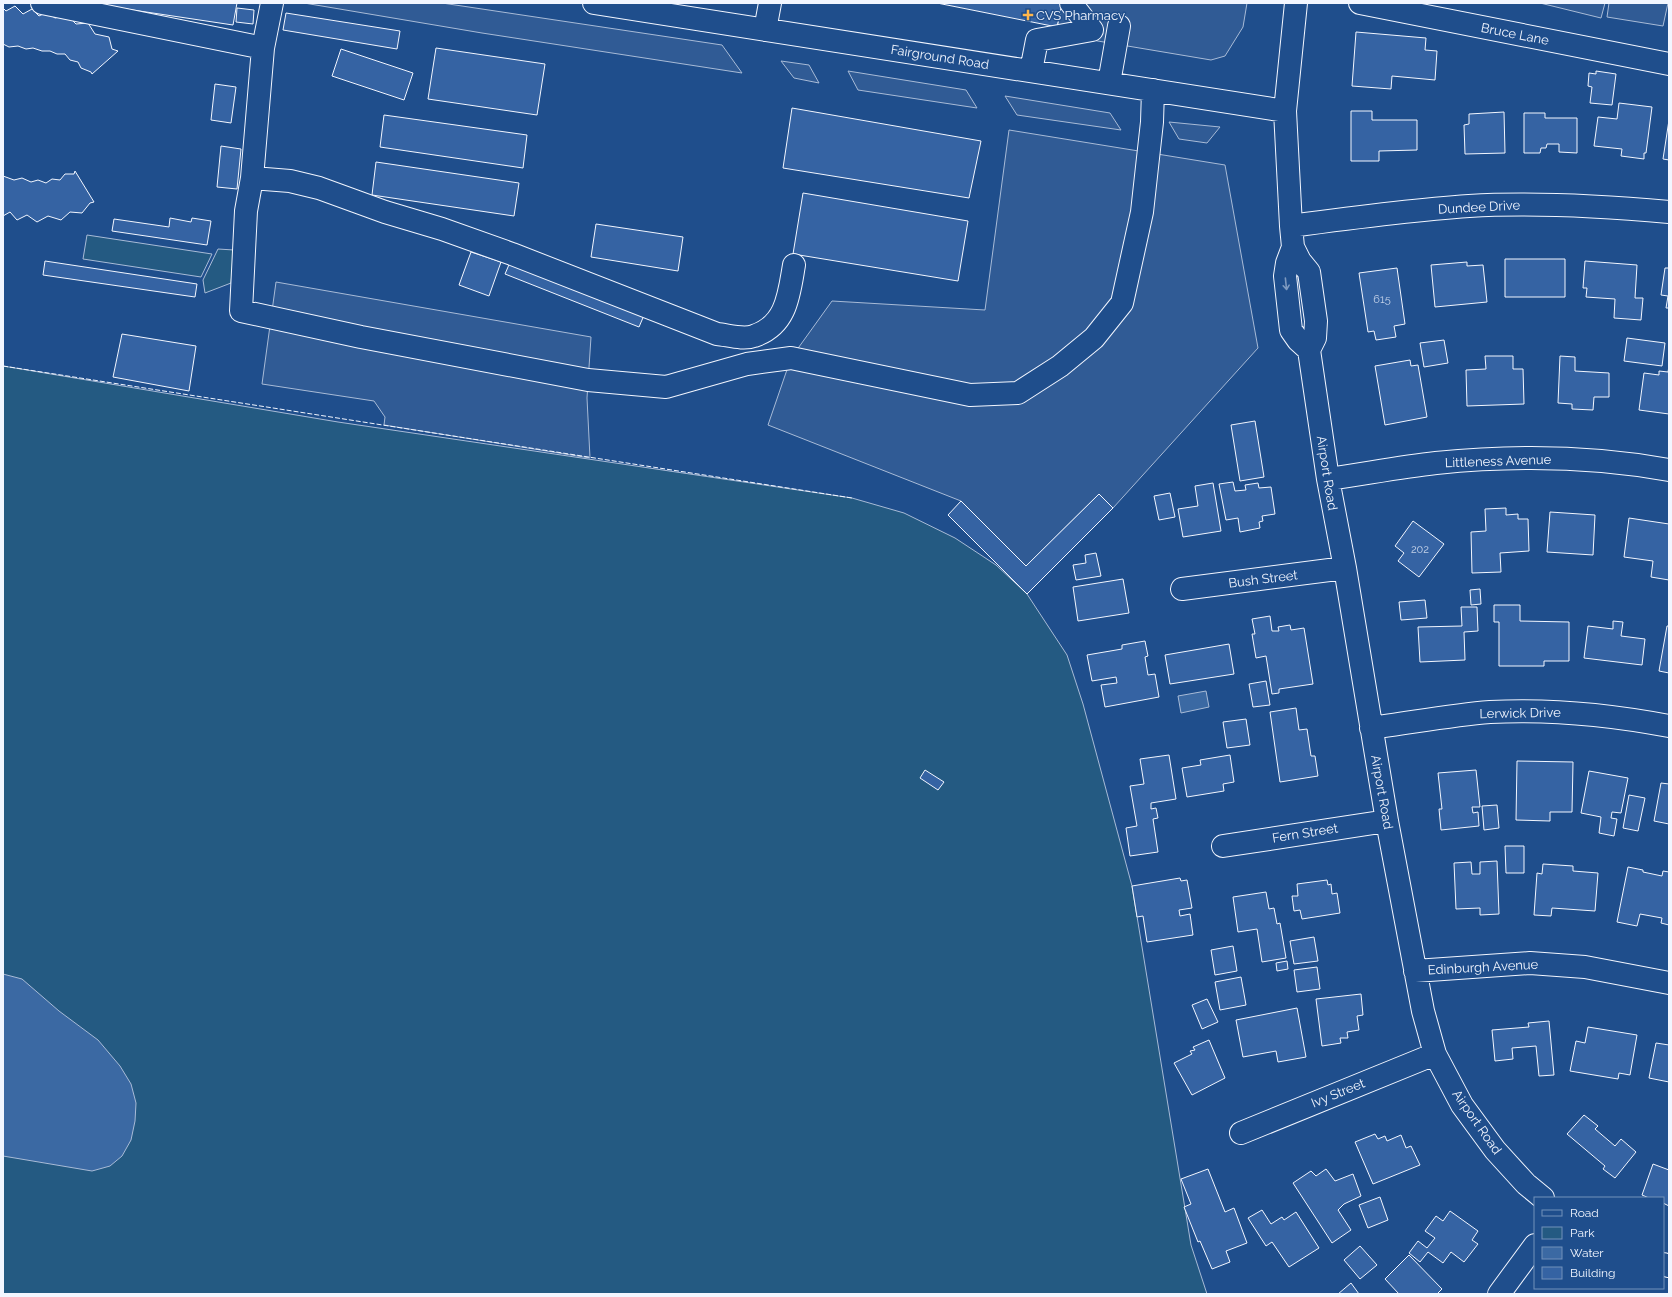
<svg xmlns="http://www.w3.org/2000/svg" width="1672" height="1297" viewBox="0 0 1672 1297" font-family="Raleway,sans-serif">
<style>
.green{fill:#245a82;stroke:#a8bbd7}
.parking{fill:#305b95;stroke:#a8bbd7}
.water{fill:#3b69a3;stroke:#a8bbd7}
.building{fill:#3563a3;stroke:#f2f6ff}
.lines{fill:none;stroke-linecap:round;stroke-linejoin:round}
.minor-casing{stroke:#f2f6ff;stroke-width:24}
.minor{stroke:#1f4e8c;stroke-width:22}
.fence{stroke:#f2f6ff;stroke-width:1;stroke-dasharray:5 2;stroke-linecap:butt}
.oneway{stroke:#7e9ac0}
.poi-dot{fill:#ffb74d;stroke:#1f4e8c;stroke-width:1.5}
.labels{text-anchor:middle;dominant-baseline:central;stroke-width:3;stroke-linejoin:round;paint-order:stroke}
.number-label{font-size:11px;fill:#c3d1e8}
.poi-label{font-size:13px;fill:#f2f6ff;stroke:#1f4e8c;text-anchor:start}
.street-label{font-size:13px;fill:#f2f6ff;stroke:#1f4e8c}
</style>
<rect width="100%" height="100%" fill="#1f4e8c"/>
<!-- green -->
<path class="green" d="M 87,235 L 212,254 L 201,277 L 83,259 Z
M 218,249 L 234,250 L 231,283 L 205,293 L 203,280 Z
M 3,366 L 338,422 L 852,498 L 904,513 L 955,538 L 996,565 L 1027,594 L 1067,655 L 1083,704 L 1132,886 L 1191,1245 L 1207,1294 L 3,1294 Z"/>
<!-- parking -->
<path class="parking" d="M 304,3 L 442,3 L 722,45 L 742,73 L 482,33 Z
M 1062,3 L 1247,3 L 1243,27 L 1225,56 L 1211,60 L 1056,34 Z
M 1540,3 L 1605,3 L 1601,18 Z
M 1609,3 L 1668,3 L 1663,26 L 1607,17 Z
M 781,61 L 809,65 L 819,83 L 794,78 Z
M 848,71 L 966,90 L 977,108 L 858,90 Z
M 1005,96 L 1110,113 L 1121,130 L 1017,115 Z
M 1169,122 L 1220,127 L 1207,143 L 1179,139 Z
M 1009,130 L 1225,165 L 1258,348 L 1113,508 L 1099,494 L 1026,566 L 961,501 L 768,425 L 791,358 L 832,301 L 985,310 Z
M 276,282 L 591,337 L 587,398 L 590,458 L 384,425 L 385,417 L 374,401 L 262,384 Z"/>
<!-- water -->
<path class="water" d="M 1206,691 L 1209,707 L 1181,713 L 1178,696 Z
M 3,974 L 22,979 L 59,1011 L 98,1040 L 120,1066 L 131,1084 L 136,1103 L 135,1121 L 131,1140 L 122,1156 L 110,1166 L 92,1171 L 3,1156 Z"/>
<!-- building -->
<path class="building" d="M 86,3 L 237,3 L 233,25 Z
M 937,3 L 1062,3 L 1057,27 Z
M 15,6 L 23,14 L 32,9 L 39,16 L 47,12 L 55,18 L 67,15 L 76,24 L 88,23 L 95,34 L 109,37 L 112,49 L 118,51 L 92,74 L 91,72 L 81,68 L 78,62 L 70,60 L 65,54 L 57,54 L 50,51 L 42,51 L 33,48 L 26,49 L 18,46 L 9,47 L 3,44 L 3,8 L 6,11 Z
M 237,8 L 254,10 L 253,24 L 236,22 Z
M 286,13 L 400,31 L 397,49 L 283,30 Z
M 1356,32 L 1426,38 L 1425,50 L 1437,51 L 1435,80 L 1392,76 L 1391,89 L 1352,86 Z
M 436,48 L 545,64 L 537,115 L 428,99 Z
M 341,49 L 413,73 L 404,100 L 332,76 Z
M 1596,71 L 1616,74 L 1612,105 L 1590,103 L 1592,87 L 1588,86 L 1589,73 L 1596,74 Z
M 215,84 L 236,87 L 231,123 L 211,120 Z
M 1619,103 L 1652,107 L 1646,153 L 1644,153 L 1644,159 L 1621,156 L 1622,149 L 1594,146 L 1598,117 L 1617,119 Z
M 792,108 L 981,141 L 969,198 L 783,168 Z
M 1351,111 L 1372,111 L 1372,120 L 1417,120 L 1417,150 L 1379,151 L 1379,161 L 1351,161 Z
M 1504,112 L 1505,153 L 1465,154 L 1464,125 L 1469,124 L 1469,114 Z
M 1524,113 L 1545,113 L 1545,118 L 1577,118 L 1577,153 L 1559,152 L 1559,144 L 1547,144 L 1546,148 L 1541,148 L 1540,153 L 1524,153 Z
M 384,115 L 527,135 L 523,168 L 380,147 Z
M 1669,120 L 1669,160 L 1663,159 Z
M 221,146 L 241,149 L 237,189 L 217,187 Z
M 376,162 L 519,183 L 514,216 L 372,195 Z
M 75,171 L 94,202 L 90,203 L 82,213 L 70,212 L 61,220 L 48,216 L 37,222 L 27,215 L 17,220 L 10,212 L 3,216 L 3,176 L 14,180 L 22,178 L 31,182 L 38,180 L 46,183 L 52,179 L 60,180 L 65,174 L 74,174 Z
M 803,193 L 968,221 L 958,281 L 793,254 Z
M 170,218 L 191,222 L 192,218 L 211,221 L 207,245 L 112,231 L 114,219 L 169,227 Z
M 596,224 L 683,237 L 678,271 L 591,257 Z
M 471,252 L 501,262 L 489,296 L 459,285 Z
M 1505,259 L 1565,259 L 1565,297 L 1505,297 Z
M 511,260 L 645,313 L 639,327 L 505,274 Z
M 45,261 L 197,284 L 195,297 L 43,275 Z
M 1585,261 L 1637,265 L 1635,298 L 1643,298 L 1641,320 L 1614,318 L 1615,299 L 1586,297 L 1587,288 L 1583,288 Z
M 1467,262 L 1467,266 L 1483,265 L 1487,302 L 1435,307 L 1431,265 Z
M 1397,268 L 1405,324 L 1394,326 L 1396,337 L 1376,340 L 1374,331 L 1368,332 L 1359,273 Z
M 1665,268 L 1669,268 L 1669,308 L 1666,308 L 1668,296 L 1661,295 Z
M 122,334 L 196,346 L 189,391 L 113,377 Z
M 1627,338 L 1665,343 L 1662,366 L 1624,361 Z
M 1444,340 L 1448,363 L 1424,367 L 1420,343 Z
M 1485,356 L 1513,356 L 1513,369 L 1523,369 L 1524,404 L 1467,406 L 1466,370 L 1486,369 Z
M 1560,356 L 1575,357 L 1575,371 L 1609,373 L 1609,397 L 1594,397 L 1593,410 L 1572,409 L 1572,404 L 1558,403 Z
M 1410,360 L 1411,366 L 1418,365 L 1427,417 L 1385,425 L 1375,366 Z
M 1669,366 L 1669,414 L 1639,410 L 1644,373 L 1659,375 L 1659,371 L 1668,372 Z
M 1255,421 L 1264,477 L 1240,481 L 1231,425 Z
M 1233,482 L 1235,491 L 1246,490 L 1245,485 L 1258,483 L 1259,488 L 1271,487 L 1275,514 L 1262,516 L 1263,521 L 1259,522 L 1260,528 L 1240,532 L 1238,518 L 1226,520 L 1219,484 Z
M 1213,483 L 1221,531 L 1183,537 L 1178,509 L 1198,506 L 1195,486 Z
M 1170,493 L 1175,517 L 1159,520 L 1154,496 Z
M 1099,494 L 1113,508 L 1027,594 L 948,515 L 961,501 L 1026,566 Z
M 1506,508 L 1506,515 L 1518,514 L 1518,519 L 1528,519 L 1529,551 L 1500,553 L 1501,572 L 1472,573 L 1471,532 L 1486,531 L 1485,509 Z
M 1550,512 L 1595,515 L 1593,555 L 1547,552 Z
M 1629,518 L 1669,524 L 1669,580 L 1651,577 L 1653,561 L 1624,557 Z
M 1413,521 L 1444,544 L 1419,577 L 1398,561 L 1404,553 L 1395,546 Z
M 1096,553 L 1101,576 L 1076,580 L 1073,565 L 1086,563 L 1085,555 Z
M 1123,579 L 1129,613 L 1078,621 L 1073,587 Z
M 1480,589 L 1481,604 L 1471,605 L 1470,590 Z
M 1425,600 L 1427,618 L 1401,620 L 1399,602 Z
M 1494,605 L 1520,605 L 1520,621 L 1569,622 L 1569,661 L 1544,661 L 1544,666 L 1499,666 L 1499,622 L 1494,622 Z
M 1461,607 L 1477,607 L 1478,631 L 1464,632 L 1465,660 L 1420,662 L 1418,627 L 1462,626 Z
M 1270,616 L 1272,631 L 1279,631 L 1278,627 L 1290,625 L 1291,630 L 1304,628 L 1313,684 L 1279,689 L 1279,693 L 1272,694 L 1266,656 L 1256,658 L 1252,634 L 1255,634 L 1252,619 Z
M 1613,621 L 1623,622 L 1621,636 L 1645,639 L 1642,665 L 1584,658 L 1588,626 L 1613,629 Z
M 1667,626 L 1669,626 L 1669,673 L 1659,671 Z
M 1145,641 L 1148,656 L 1145,657 L 1148,675 L 1155,674 L 1159,697 L 1105,707 L 1101,685 L 1117,683 L 1116,677 L 1092,681 L 1087,655 L 1122,649 L 1122,645 Z
M 1229,644 L 1234,674 L 1170,684 L 1165,655 Z
M 1266,681 L 1270,705 L 1253,707 L 1249,684 Z
M 1296,708 L 1299,730 L 1307,729 L 1311,756 L 1315,756 L 1318,776 L 1280,782 L 1270,712 Z
M 1246,719 L 1250,745 L 1227,748 L 1223,722 Z
M 1169,755 L 1176,799 L 1151,803 L 1151,809 L 1156,808 L 1158,818 L 1153,819 L 1158,852 L 1130,856 L 1126,828 L 1137,826 L 1130,786 L 1144,784 L 1140,759 Z
M 1230,755 L 1234,782 L 1223,784 L 1224,791 L 1187,797 L 1182,768 L 1201,765 L 1200,760 Z
M 1517,761 L 1573,762 L 1572,812 L 1550,812 L 1550,821 L 1516,820 Z
M 925,770 L 944,782 L 938,790 L 920,778 Z
M 1476,770 L 1480,807 L 1472,807 L 1473,813 L 1478,812 L 1479,826 L 1441,830 L 1439,809 L 1442,809 L 1438,773 Z
M 1589,771 L 1628,778 L 1621,813 L 1612,812 L 1611,818 L 1617,819 L 1614,836 L 1599,833 L 1601,817 L 1581,813 Z
M 1661,783 L 1669,784 L 1669,824 L 1654,821 Z
M 1629,795 L 1645,798 L 1638,831 L 1623,828 Z
M 1497,805 L 1499,828 L 1484,830 L 1482,806 Z
M 1505,846 L 1524,846 L 1524,873 L 1506,873 Z
M 1497,861 L 1499,914 L 1480,915 L 1480,908 L 1456,909 L 1454,863 L 1471,862 L 1472,874 L 1480,874 L 1480,862 Z
M 1543,864 L 1573,866 L 1573,871 L 1598,873 L 1595,911 L 1552,908 L 1551,916 L 1534,915 L 1537,873 L 1542,874 Z
M 1628,867 L 1643,870 L 1643,872 L 1662,876 L 1663,871 L 1669,872 L 1669,925 L 1661,923 L 1662,918 L 1640,914 L 1637,926 L 1617,922 Z
M 1180,878 L 1181,881 L 1187,880 L 1192,908 L 1179,910 L 1180,916 L 1190,914 L 1193,935 L 1147,942 L 1143,916 L 1137,917 L 1132,886 Z
M 1327,880 L 1328,885 L 1331,884 L 1332,894 L 1337,893 L 1340,913 L 1302,919 L 1300,910 L 1294,911 L 1292,896 L 1298,896 L 1297,884 Z
M 1266,892 L 1269,909 L 1274,908 L 1277,924 L 1280,923 L 1286,958 L 1262,962 L 1257,929 L 1238,932 L 1233,897 Z
M 1314,937 L 1318,961 L 1294,964 L 1290,941 Z
M 1233,946 L 1237,971 L 1215,975 L 1211,950 Z
M 1287,961 L 1288,969 L 1277,971 L 1276,963 Z
M 1317,967 L 1320,989 L 1297,992 L 1294,970 Z
M 1241,977 L 1246,1005 L 1220,1010 L 1215,982 Z
M 1361,994 L 1363,1015 L 1357,1016 L 1359,1030 L 1347,1032 L 1348,1038 L 1340,1038 L 1341,1043 L 1322,1046 L 1316,999 Z
M 1207,999 L 1218,1022 L 1202,1029 L 1192,1005 Z
M 1297,1008 L 1306,1057 L 1278,1062 L 1276,1051 L 1243,1057 L 1236,1020 Z
M 1549,1021 L 1554,1075 L 1539,1076 L 1536,1046 L 1512,1048 L 1513,1059 L 1495,1061 L 1492,1030 L 1529,1027 L 1528,1023 Z
M 1588,1027 L 1637,1035 L 1630,1075 L 1619,1073 L 1618,1079 L 1570,1071 L 1576,1041 L 1585,1043 Z
M 1209,1040 L 1225,1078 L 1192,1095 L 1174,1063 L 1192,1054 L 1190,1051 L 1195,1050 L 1193,1047 Z
M 1656,1043 L 1669,1045 L 1669,1082 L 1649,1078 Z
M 1584,1115 L 1598,1126 L 1595,1129 L 1615,1146 L 1621,1139 L 1636,1152 L 1615,1178 L 1603,1169 L 1605,1166 L 1567,1134 Z
M 1375,1134 L 1378,1139 L 1385,1136 L 1387,1141 L 1401,1135 L 1406,1148 L 1411,1146 L 1420,1165 L 1373,1184 L 1355,1142 Z
M 1653,1164 L 1669,1170 L 1669,1206 L 1663,1203 L 1663,1198 L 1649,1198 L 1642,1195 Z
M 1208,1169 L 1225,1212 L 1234,1208 L 1247,1243 L 1226,1251 L 1230,1262 L 1212,1269 L 1200,1241 L 1198,1242 L 1184,1207 L 1191,1204 L 1181,1179 Z
M 1326,1169 L 1335,1181 L 1353,1174 L 1361,1196 L 1344,1204 L 1338,1210 L 1351,1230 L 1332,1243 L 1293,1183 L 1311,1171 L 1316,1176 Z
M 1380,1197 L 1388,1220 L 1368,1228 L 1359,1205 Z
M 1262,1210 L 1271,1224 L 1282,1217 L 1284,1220 L 1296,1212 L 1319,1248 L 1289,1267 L 1272,1242 L 1266,1246 L 1248,1218 Z
M 1450,1211 L 1478,1231 L 1472,1240 L 1478,1244 L 1464,1262 L 1451,1252 L 1443,1263 L 1428,1252 L 1420,1262 L 1409,1253 L 1418,1241 L 1427,1248 L 1435,1238 L 1425,1231 L 1436,1216 L 1443,1221 Z
M 1360,1246 L 1377,1265 L 1360,1279 L 1344,1260 Z
M 1409,1255 L 1442,1289 L 1437,1294 L 1399,1294 L 1385,1279 Z
M 1351,1283 L 1359,1294 L 1338,1294 Z"/>
<g class="lines">
<!-- minor casing -->
<g class="minor-casing">
<path id="minor" d="M 42,3 L 263,48
M 272,3 L 263,48 L 252,178 L 246,211 L 241,311 L 361,337 L 588,380 L 666,387 L 747,364 L 791,358 L 970,395 L 1018,393 L 1060,366 L 1094,338 L 1122,303 L 1142,212 L 1152,122 L 1153,90
M 594,3 L 1285,111
M 1296,3 L 1285,111 L 1291,226 L 1293,247 L 1300,261 L 1309,272 L 1316,321 L 1315,338 L 1309,350 L 1328,479 L 1345,568 L 1387,821 L 1423,1011 L 1435,1054 L 1462,1105 L 1495,1150 L 1526,1184 L 1543,1198
M 1360,3 L 1669,64
M 765,30 L 770,3
M 1031,71 L 1037,40 L 1092,30 L 1071,3
M 1109,83 L 1119,26
M 252,178 L 290,181 L 319,188 L 385,212 L 442,229 L 512,254 L 717,334 C 728,335 743,340 754,336 C 787,325 789,294 794,265
M 1291,226 C 1350,218 1409,210 1469,206 C 1536,202 1602,206 1669,212
M 1293,247 L 1287,263 L 1285,276 L 1291,330 L 1298,340 L 1309,350
M 1328,479 C 1364,474 1400,467 1436,463 C 1514,455 1592,456 1669,470
M 1182,589 L 1345,568
M 1371,728 C 1410,723 1451,715 1490,712 C 1549,709 1611,715 1669,726
M 1223,846 L 1387,821
M 1415,971 L 1530,963 L 1585,967 L 1669,983
M 1241,1133 L 1435,1054
M 1663,1264 L 1669,1266
M 1499,1294 L 1535,1245"/>
</g>
<!-- minor -->
<use href="#minor" class="minor"/>
<!-- fence -->
<path class="fence" d="M 3,366 L 852,498"/>
</g>
<!-- one-way arrows -->
<defs><path id="oneway-shaft" d="M-6 0H5M1.5-3L5.5 0L1.5 3" fill="none" stroke-width="1.6" stroke-linecap="round" stroke-linejoin="round"/></defs>
<use class="oneway" href="#oneway-shaft" transform="translate(1286 284) rotate(84)"/>
<!-- markers -->
<path class="poi-dot" d="M1026 9h4v4h4v4h-4v4h-4v-4h-4v-4h4z"/>
<g class="labels">
<!-- number labels -->
<g class="number-label">
<text x="1382" y="299">615</text>
<text x="1420" y="549">202</text>
</g>
<!-- poi labels -->
<g class="poi-label">
<text x="1036" y="15">CVS Pharmacy</text>
</g>
<!-- street labels -->
<g class="street-label">
<text transform="translate(1515 34) rotate(11)">Bruce Lane</text>
<text transform="translate(940 57) rotate(9)">Fairground Road</text>
<text transform="translate(1479 207) rotate(-3)">Dundee Drive</text>
<text transform="translate(1498 461) rotate(-2)">Littleness Avenue</text>
<text transform="translate(1327 473) rotate(81)">Airport Road</text>
<text transform="translate(1263 579) rotate(-7)">Bush Street</text>
<text transform="translate(1520 713) rotate(-1)">Lerwick Drive</text>
<text transform="translate(1382 792) rotate(80)">Airport Road</text>
<text transform="translate(1305 833) rotate(-9)">Fern Street</text>
<text transform="translate(1483 967) rotate(-3)">Edinburgh Avenue</text>
<text transform="translate(1338 1093) rotate(-22)">Ivy Street</text>
<text transform="translate(1477 1122) rotate(55)">Airport Road</text>
</g>
</g>
<!-- border -->
<rect width="1672" height="1297" fill="none" stroke="#f2f6ff" stroke-width="8"/>
<!-- legend -->
<rect x="1534" y="1197" width="130" height="92" fill="#1f4e8c" stroke="#7391ba"/>
<rect x="1542" y="1210" width="20" height="6" fill="#1f4e8c" stroke="#7391ba"/>
<text x="1570" y="1217" font-size="12" fill="#f2f6ff">Road</text>
<rect x="1542" y="1227" width="20" height="12" fill="#245a82" stroke="#7391ba"/>
<text x="1570" y="1237" font-size="12" fill="#f2f6ff">Park</text>
<rect x="1542" y="1247" width="20" height="12" fill="#3b69a3" stroke="#7391ba"/>
<text x="1570" y="1257" font-size="12" fill="#f2f6ff">Water</text>
<rect x="1542" y="1267" width="20" height="12" fill="#3563a3" stroke="#7391ba"/>
<text x="1570" y="1277" font-size="12" fill="#f2f6ff">Building</text>
</svg>
